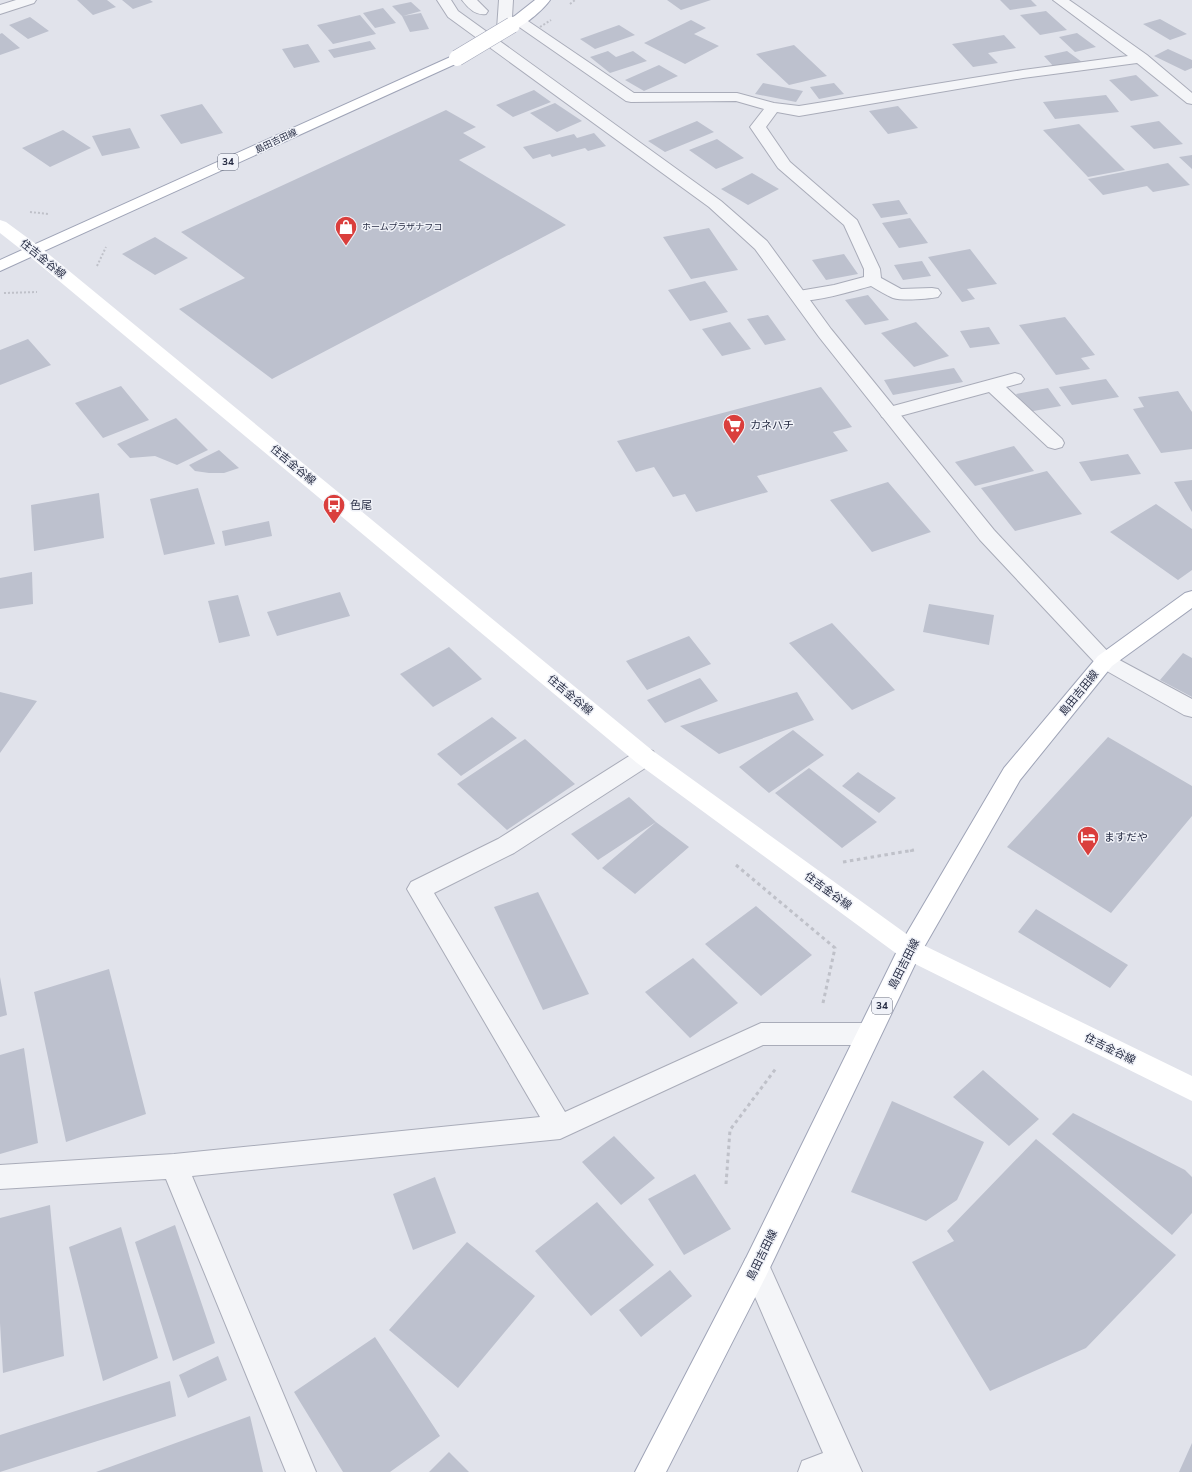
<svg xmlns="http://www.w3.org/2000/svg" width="1192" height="1472" viewBox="0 0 1192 1472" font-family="'Nunito Sans','Noto Sans JP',sans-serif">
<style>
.building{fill:#bdc1ce}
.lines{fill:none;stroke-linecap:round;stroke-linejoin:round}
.minor-casing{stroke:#a9acb9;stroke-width:2}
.tertiary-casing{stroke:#a9acb9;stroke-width:2}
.primary-casing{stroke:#9fa4b7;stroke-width:2}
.path-far2{stroke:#bfc1c9;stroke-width:2;stroke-dasharray:2 2;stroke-linecap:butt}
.path-far1{stroke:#bfc1c9;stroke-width:2.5;stroke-dasharray:3 3;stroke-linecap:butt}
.path{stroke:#bfc1c9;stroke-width:3;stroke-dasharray:3.5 3.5;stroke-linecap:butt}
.minor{fill:#f4f5f8;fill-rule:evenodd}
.tertiary{fill:#f4f5f8;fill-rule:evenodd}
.secondary{fill:#fff;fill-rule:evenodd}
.primary{fill:#fff;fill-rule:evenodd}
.primary-bridge-casing{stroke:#9fa4b7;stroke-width:17;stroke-linecap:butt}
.path-bridge{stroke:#bfc1c9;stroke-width:2;stroke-dasharray:2 2;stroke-linecap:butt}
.primary-bridge{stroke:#fff;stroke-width:16}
.labels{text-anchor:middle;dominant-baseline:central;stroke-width:3;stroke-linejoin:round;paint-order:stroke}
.far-street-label{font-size:9px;fill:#272d44;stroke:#f0f2f8}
.far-poi-label{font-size:9px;fill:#272d44;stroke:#f0f2f8;text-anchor:start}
.shield{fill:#f0f2f8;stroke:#63687a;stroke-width:1}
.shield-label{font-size:10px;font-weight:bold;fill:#272d44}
.street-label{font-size:11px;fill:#272d44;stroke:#f0f2f8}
.poi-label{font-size:11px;fill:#272d44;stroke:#f0f2f8;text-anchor:start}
</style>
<rect width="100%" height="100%" fill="#e1e3eb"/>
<!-- building -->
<path class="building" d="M 77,0 L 107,0 L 116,7 L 93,15 Z
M 122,0 L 150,0 L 153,2 L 133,9 Z
M 667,0 L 711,0 L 681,10 Z
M 1000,0 L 1031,0 L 1037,6 L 1010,10 Z
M 411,2 L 421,11 L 403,16 L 421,13 L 429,29 L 410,32 L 402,16 L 392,6 Z
M 383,8 L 396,23 L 375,28 L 363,13 Z
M 1046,11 L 1067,30 L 1040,35 L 1020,15 Z
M 360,15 L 376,34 L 333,44 L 317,25 Z
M 30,17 L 49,31 L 28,39 L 9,25 Z
M 1160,19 L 1187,34 L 1170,40 L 1143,24 Z
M 691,20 L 706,28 L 694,34 L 719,46 L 685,64 L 644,43 Z
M 619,25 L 635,35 L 595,49 L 580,39 Z
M 2,33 L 20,48 L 0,55 L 0,34 Z
M 1077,33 L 1096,47 L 1075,52 L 1059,37 Z
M 1004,35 L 1016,48 L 988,53 L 998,63 L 973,67 L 952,44 Z
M 370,41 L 376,49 L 334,58 L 328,50 Z
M 308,44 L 320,62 L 294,68 L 282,49 Z
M 794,45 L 827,76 L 789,85 L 756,54 Z
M 1168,49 L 1192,60 L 1192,68 L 1185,71 L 1154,56 Z
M 608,51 L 616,57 L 633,51 L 647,61 L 610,73 L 590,57 Z
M 1067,51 L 1082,62 L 1054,67 L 1044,56 Z
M 659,65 L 678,76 L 644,91 L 625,80 Z
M 1136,75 L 1159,96 L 1131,101 L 1109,80 Z
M 763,83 L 803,91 L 796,102 L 755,94 Z
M 834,83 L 844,94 L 819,99 L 810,87 Z
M 534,90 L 551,102 L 513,117 L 496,105 Z
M 1106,95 L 1119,112 L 1055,119 L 1043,102 Z
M 555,103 L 582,121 L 557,132 L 530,113 Z
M 202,104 L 223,133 L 181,144 L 160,115 Z
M 898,106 L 918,128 L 888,134 L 869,111 Z
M 446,110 L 476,127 L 463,133 L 486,147 L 459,160 L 566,225 L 272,379 L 179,309 L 245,278 L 181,232 Z
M 697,121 L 714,132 L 665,152 L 648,141 Z
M 1159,121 L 1183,144 L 1154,149 L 1130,126 Z
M 1079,124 L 1125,170 L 1088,177 L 1043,130 Z
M 130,128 L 140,148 L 102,156 L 92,136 Z
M 63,130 L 91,148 L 50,167 L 22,148 Z
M 594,133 L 606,146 L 588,151 L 585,148 L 552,157 L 550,154 L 533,159 L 523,147 L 574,134 L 577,138 Z
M 717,139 L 744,158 L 716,169 L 689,150 Z
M 1192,155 L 1192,169 L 1179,157 Z
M 1168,163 L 1190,185 L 1153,192 L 1147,186 L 1103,195 L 1088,179 Z
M 752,173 L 779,189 L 748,205 L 721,189 Z
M 899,200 L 908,214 L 881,218 L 872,204 Z
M 910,218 L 928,243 L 899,248 L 882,223 Z
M 709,228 L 738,270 L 691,279 L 663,237 Z
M 155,237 L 188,258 L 155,275 L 122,254 Z
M 970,249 L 997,284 L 967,289 L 975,299 L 962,302 L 928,257 Z
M 844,254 L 858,274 L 826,280 L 812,260 Z
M 922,261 L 931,276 L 903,280 L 894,265 Z
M 705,281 L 728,312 L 690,321 L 668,290 Z
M 868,295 L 889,320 L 865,325 L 845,300 Z
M 768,315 L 786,340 L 765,345 L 747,319 Z
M 1065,317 L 1095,355 L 1081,358 L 1090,369 L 1056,375 L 1019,325 Z
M 730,322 L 751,349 L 722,356 L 702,329 Z
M 916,322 L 949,356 L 914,367 L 881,333 Z
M 989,327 L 1000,344 L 970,348 L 960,331 Z
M 28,339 L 51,365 L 0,385 L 0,350 Z
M 954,368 L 963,382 L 893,395 L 884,380 Z
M 1106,379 L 1119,397 L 1072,405 L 1059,387 Z
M 121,386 L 149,420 L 103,438 L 75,403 Z
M 821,387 L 852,427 L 833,432 L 848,451 L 757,476 L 768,492 L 696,512 L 685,494 L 673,497 L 654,467 L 636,472 L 617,441 Z
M 1048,388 L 1061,406 L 1028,412 L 1016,394 Z
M 1178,391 L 1192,412 L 1192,449 L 1161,453 L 1133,409 L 1144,407 L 1138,397 Z
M 176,418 L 208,450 L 177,465 L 155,456 L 130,458 L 117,444 Z
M 1014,446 L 1034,471 L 975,486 L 955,462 Z
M 219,450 L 239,468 L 224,473 L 209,473 L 195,471 L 189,465 Z
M 1128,454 L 1141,474 L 1091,481 L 1079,462 Z
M 1047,471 L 1082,514 L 1015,531 L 981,488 Z
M 1192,480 L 1192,512 L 1174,482 Z
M 888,482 L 931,532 L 872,552 L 830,500 Z
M 198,488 L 215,544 L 164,555 L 150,499 Z
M 99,493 L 104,538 L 34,551 L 31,505 Z
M 1156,504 L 1192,529 L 1192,570 L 1178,580 L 1110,532 Z
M 269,521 L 272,536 L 225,546 L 222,531 Z
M 32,572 L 33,604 L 0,609 L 0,578 Z
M 340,592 L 350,616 L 277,636 L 267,612 Z
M 238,595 L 250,636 L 219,643 L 208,601 Z
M 929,604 L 994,615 L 989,645 L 923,632 Z
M 832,623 L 895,690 L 852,710 L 789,643 Z
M 689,636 L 711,664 L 647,690 L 626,661 Z
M 449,647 L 482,679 L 433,707 L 400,674 Z
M 1183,653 L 1192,658 L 1192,697 L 1160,680 Z
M 700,678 L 718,701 L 665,723 L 647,700 Z
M 0,692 L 37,701 L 0,753 Z
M 797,692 L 814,720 L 719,754 L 680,726 Z
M 492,717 L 517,738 L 461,776 L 437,754 Z
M 793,730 L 824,755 L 769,793 L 739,767 Z
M 1108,737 L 1192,786 L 1192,816 L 1111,913 L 1007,847 Z
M 525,739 L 575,784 L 507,830 L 457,784 Z
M 809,768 L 877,822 L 842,848 L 775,793 Z
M 858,772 L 896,798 L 879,813 L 842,786 Z
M 629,797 L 656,822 L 689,847 L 635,894 L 602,868 L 656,822 L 598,860 L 571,834 Z
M 538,892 L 589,994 L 543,1010 L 494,907 Z
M 756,906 L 812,955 L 761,996 L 705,944 Z
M 1036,909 L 1128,965 L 1110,988 L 1018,932 Z
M 693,958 L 738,1003 L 690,1038 L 645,992 Z
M 109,969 L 146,1114 L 66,1142 L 34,992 Z
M 0,977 L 7,1015 L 0,1017 Z
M 24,1048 L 38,1143 L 0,1154 L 0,1055 Z
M 983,1070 L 1039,1119 L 1009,1146 L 953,1097 Z
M 892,1101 L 984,1142 L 957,1200 L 926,1221 L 851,1192 Z
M 1073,1113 L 1185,1170 L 1192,1177 L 1192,1213 L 1172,1235 L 1052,1134 Z
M 614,1136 L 655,1178 L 621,1205 L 582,1162 Z
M 1036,1139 L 1176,1255 L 1086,1348 L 990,1391 L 912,1262 L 954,1241 L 947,1231 Z
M 695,1174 L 731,1229 L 684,1255 L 648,1199 Z
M 435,1177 L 456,1233 L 413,1250 L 393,1194 Z
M 597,1202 L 654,1265 L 591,1316 L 535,1251 Z
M 50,1205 L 64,1356 L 3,1373 L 0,1323 L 0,1218 Z
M 175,1225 L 215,1343 L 173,1361 L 135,1242 Z
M 121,1227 L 158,1358 L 103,1381 L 69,1247 Z
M 467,1242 L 535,1296 L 458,1388 L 389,1330 Z
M 670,1270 L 692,1296 L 641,1337 L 619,1310 Z
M 375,1337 L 440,1436 L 390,1472 L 343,1472 L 294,1392 Z
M 218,1356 L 227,1380 L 188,1398 L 179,1375 Z
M 170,1381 L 176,1416 L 0,1472 L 0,1435 Z
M 250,1416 L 263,1472 L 96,1472 Z
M 1192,1443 L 1192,1472 L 1179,1472 Z
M 449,1452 L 469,1472 L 429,1472 Z"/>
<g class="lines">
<!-- minor casing -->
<g class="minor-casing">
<path id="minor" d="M 16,0 L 36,0 L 34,3 L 0,14 L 0,5 Z
M 462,0 L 477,0 L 488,11 L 486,14 C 476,16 468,8 462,0 Z
M 499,0 L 513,0 L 512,17 L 517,16 L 522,17 L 634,93 L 737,93 L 774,103 L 799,106 L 1023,70 L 1128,56 L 1053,0 L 1069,0 L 1082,9 L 1147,55 L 1192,93 L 1192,104 L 1187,103 L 1137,63 L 1023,78 L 799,116 L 777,112 L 766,127 L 790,162 L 857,220 L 880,269 L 881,278 L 901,289 L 932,288 L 938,289 L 941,293 L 938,297 C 928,299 903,301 893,298 C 886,295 878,290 871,286 C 852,291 811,304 793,300 L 790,296 L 793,292 L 834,285 L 864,277 L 864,269 L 844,225 L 778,168 L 750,127 L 764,109 L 736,101 L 631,102 L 626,101 L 512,22 L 511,29 L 509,32 L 504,33 L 499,32 L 497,29 Z
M 1015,373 L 1021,375 L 1024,379 L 1021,383 L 1006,387 L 1062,439 L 1064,443 L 1062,447 L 1055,449 L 1048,447 L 989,392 L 889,419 L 882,417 L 880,413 L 882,409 Z
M 645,749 L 653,751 L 656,757 L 653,763 L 514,853 L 434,893 L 565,1112 L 761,1023 L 868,1023 L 877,1026 L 881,1034 L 877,1042 L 868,1045 L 763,1045 L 560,1139 L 192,1176 L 316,1472 L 286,1472 L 166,1179 L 0,1189 L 0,1165 L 174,1154 L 540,1117 L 407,889 L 411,882 L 498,839 L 637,751 Z
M 756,1254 L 766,1258 L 862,1472 L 798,1472 L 802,1461 L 823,1453 L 742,1267 L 746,1258 Z"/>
</g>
<!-- tertiary casing -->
<g class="tertiary-casing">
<path id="tertiary" d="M 437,0 L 451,0 L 458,11 L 721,201 L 767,241 L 831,329 L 994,530 L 1112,656 L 1192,699 L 1192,717 L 1184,715 L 1098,666 L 980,540 L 819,337 L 755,249 L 709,207 L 448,17 Z"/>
</g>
<!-- primary casing -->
<g class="primary-casing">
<path id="primary" d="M 535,0 L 550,0 C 544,9 526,24 517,28 C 513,30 510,29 507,28 L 505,25 L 507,22 Z
M 457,54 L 462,55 L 464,58 L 462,61 L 0,271 L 0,260 Z
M 1192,591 L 1192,608 L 1112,666 L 1020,780 L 919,956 L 766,1276 L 666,1472 L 635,1472 L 746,1258 L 901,943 L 1004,768 L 1098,656 L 1185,593 Z"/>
</g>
<!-- path-far2 -->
<path class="path-far2" d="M 570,4 L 575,0
M 30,212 L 49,214
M 97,266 L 106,247
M 4,293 L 37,292"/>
<!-- path-far1 -->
<path class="path-far1" d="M 910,851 L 914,850"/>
<!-- path -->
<path class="path" d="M 843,862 L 914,850
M 736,865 L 835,948 L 823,1003
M 726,1184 L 730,1130 L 777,1067"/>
<!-- minor -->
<use href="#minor" class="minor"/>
<!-- tertiary -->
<use href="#tertiary" class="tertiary"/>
<!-- secondary -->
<path class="secondary" d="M 0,220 L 6,222 L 40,247 L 653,751 L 919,943 L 1192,1076 L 1192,1101 L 901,957 L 637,763 L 28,255 L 0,233 Z"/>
<!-- primary -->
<use href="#primary" class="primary"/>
<!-- primary-bridge casing -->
<g class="primary-bridge-casing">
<path id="primary-bridge" d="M 457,58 L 512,25"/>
</g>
<!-- path-bridge -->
<path class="path-bridge" d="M 540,27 L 551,20"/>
<!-- primary-bridge -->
<use href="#primary-bridge" class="primary-bridge"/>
</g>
<!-- icons -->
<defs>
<g id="shop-pin" transform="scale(1.15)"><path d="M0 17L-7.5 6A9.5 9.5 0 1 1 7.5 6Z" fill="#da3e3c" stroke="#f0f2f8"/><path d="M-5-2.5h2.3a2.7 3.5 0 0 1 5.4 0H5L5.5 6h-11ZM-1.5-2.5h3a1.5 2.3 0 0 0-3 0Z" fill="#fff"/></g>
<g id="supermarket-pin" transform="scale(1.15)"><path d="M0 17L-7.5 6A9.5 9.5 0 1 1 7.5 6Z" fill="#da3e3c" stroke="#f0f2f8"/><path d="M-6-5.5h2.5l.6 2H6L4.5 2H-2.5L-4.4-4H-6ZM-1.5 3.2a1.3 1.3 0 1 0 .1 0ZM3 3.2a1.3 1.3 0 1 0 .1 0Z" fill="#fff"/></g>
<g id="bus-pin" transform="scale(1.15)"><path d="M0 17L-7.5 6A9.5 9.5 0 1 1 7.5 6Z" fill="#da3e3c" stroke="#f0f2f8"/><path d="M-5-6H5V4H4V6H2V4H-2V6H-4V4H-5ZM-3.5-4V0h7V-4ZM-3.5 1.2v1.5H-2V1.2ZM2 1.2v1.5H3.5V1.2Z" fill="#fff"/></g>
<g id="hotel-pin" transform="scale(1.15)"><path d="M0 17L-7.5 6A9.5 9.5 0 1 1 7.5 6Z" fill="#da3e3c" stroke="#f0f2f8"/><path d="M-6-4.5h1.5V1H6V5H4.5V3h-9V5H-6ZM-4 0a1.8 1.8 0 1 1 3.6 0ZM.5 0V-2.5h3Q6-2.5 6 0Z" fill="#fff"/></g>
</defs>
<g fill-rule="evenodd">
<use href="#shop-pin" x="346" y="227"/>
<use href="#supermarket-pin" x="734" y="425"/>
<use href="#bus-pin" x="334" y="505"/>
<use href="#hotel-pin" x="1088" y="837"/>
</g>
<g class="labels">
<!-- far-street labels -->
<g class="far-street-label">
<text transform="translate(276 141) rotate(-25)">島田吉田線</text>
</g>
<!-- far-poi labels -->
<g class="far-poi-label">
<text x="362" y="227">ホームプラザナフコ</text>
</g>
<!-- shield labels -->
<g class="shield">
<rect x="218" y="154" width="20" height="16" rx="3"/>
<rect x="872" y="998" width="20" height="16" rx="3"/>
</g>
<g class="shield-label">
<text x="228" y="162">34</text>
<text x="882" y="1006">34</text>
</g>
<!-- street labels -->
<g class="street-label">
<text transform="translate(43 259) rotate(39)">住吉金谷線</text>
<text transform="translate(293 465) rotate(40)">住吉金谷線</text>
<text transform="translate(1079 693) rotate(-51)">島田吉田線</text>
<text transform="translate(570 695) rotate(40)">住吉金谷線</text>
<text transform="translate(828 891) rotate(36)">住吉金谷線</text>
<text transform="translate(904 964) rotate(-63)">島田吉田線</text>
<text transform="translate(1110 1049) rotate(26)">住吉金谷線</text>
<text transform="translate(762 1255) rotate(-64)">島田吉田線</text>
</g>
<!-- poi labels -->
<g class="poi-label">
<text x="750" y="425">カネハチ</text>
<text x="350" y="505">色尾</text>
<text x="1104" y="837">ますだや</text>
</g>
</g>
</svg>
